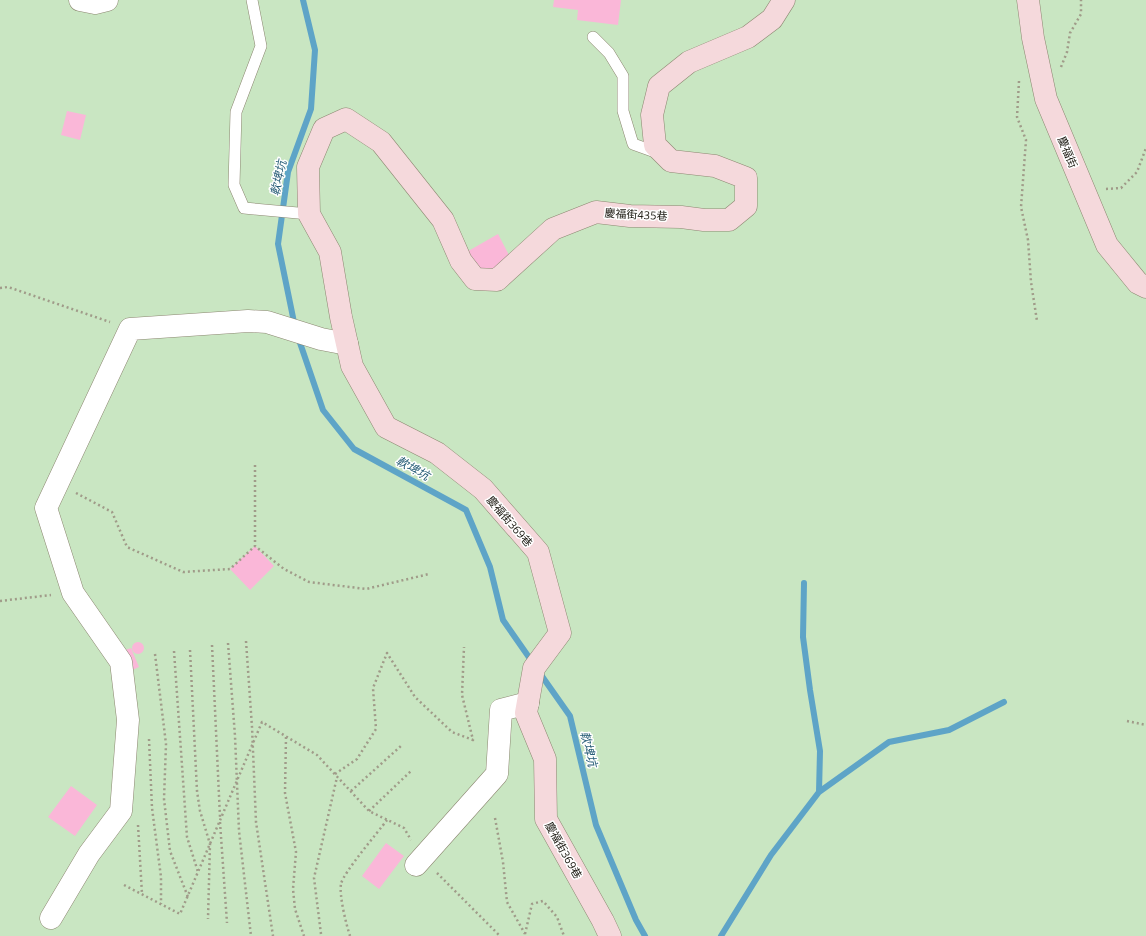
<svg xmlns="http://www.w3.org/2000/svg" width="1146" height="936" viewBox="0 0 1146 936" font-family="'Open Sans','Noto Sans TC',sans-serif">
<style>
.green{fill:#c9e6c2}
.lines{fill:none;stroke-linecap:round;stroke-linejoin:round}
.stream{stroke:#5ea4c7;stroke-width:6}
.building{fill:#fab7d8}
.lane-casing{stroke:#8c8771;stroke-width:12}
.street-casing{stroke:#8c8771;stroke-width:23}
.secondary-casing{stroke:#8c8771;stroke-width:23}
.path{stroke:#a09b89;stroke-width:2.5;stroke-dasharray:2 3;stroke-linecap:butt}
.lane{stroke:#fff;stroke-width:11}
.street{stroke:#fff;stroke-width:22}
.secondary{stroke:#f5d9dc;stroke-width:22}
.labels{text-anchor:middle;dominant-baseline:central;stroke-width:3;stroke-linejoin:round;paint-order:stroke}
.street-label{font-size:11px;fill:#1a1810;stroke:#fff}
.water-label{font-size:12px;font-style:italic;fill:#275d77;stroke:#fff}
</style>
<rect width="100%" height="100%" fill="#f1ebd3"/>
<!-- green -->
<path class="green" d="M 0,0 L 1146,0 L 1146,936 L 0,936 Z"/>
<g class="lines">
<!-- stream -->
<path class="stream" d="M 295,327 L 278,244 L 288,172 L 311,109 L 315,50 L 303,0
M 298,337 L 323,410 L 354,449 L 466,510 L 490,567 L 503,620 L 533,663
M 539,672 L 570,716 L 596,825 L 636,920 L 645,936
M 819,792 L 889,742 L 949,730 L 1004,702
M 721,936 L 771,855 L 819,792 L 820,751 L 810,690 L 803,637 L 804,583"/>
</g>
<!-- building -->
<path class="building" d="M 554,0 L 621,0 L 618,25 L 577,20 L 578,10 L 553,7 Z
M 67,111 L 86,115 L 80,140 L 61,135 Z
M 498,234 L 510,257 L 489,272 L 476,271 L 463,254 Z
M 255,546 L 274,566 L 250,590 L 230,569 Z
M132 648a6 6 0 1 1 12 0a6 6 0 1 1-12 0Z
M 131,648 L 139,667 L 128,672 L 119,652 Z
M 71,786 L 97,805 L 75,836 L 48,817 Z
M 386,843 L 404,856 L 379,889 L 362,876 Z"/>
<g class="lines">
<!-- lane casing -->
<g class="lane-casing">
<path id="lane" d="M 252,0 L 261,46 L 236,112 L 234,185 L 244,208 L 309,214
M 593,37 L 609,53 L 623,76 L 623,111 L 633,144 L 658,153"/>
</g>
<!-- street casing -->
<g class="street-casing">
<path id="street" d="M 80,0 L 95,3 L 107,0
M 416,865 L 497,774 L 501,710 L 528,703
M 51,918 L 89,854 L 121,811 L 128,720 L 121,662 L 73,593 L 46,508 L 130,329 L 248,321 L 267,322 L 321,339 L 347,344"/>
</g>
<!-- secondary casing -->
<g class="secondary-casing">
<path id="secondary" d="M 1028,0 L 1033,38 L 1046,99 L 1107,245 L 1138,283 L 1146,287
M 610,936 L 603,921 L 546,819 L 545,759 L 526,713 L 534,668 L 560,633 L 538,552 L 483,489 L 437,453 L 386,427 L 352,366 L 341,317 L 330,252 L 309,214 L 308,167 L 324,129 L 346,119 L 381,142 L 443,220 L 461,261 L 475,279 L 497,280 L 553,229 L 596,212 L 630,216 L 681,217 L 704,220 L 729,220 L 746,206 L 746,178 L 715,166 L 671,161 L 655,145 L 652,115 L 659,86 L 689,62 L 748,37 L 772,19 L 784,0"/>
</g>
<!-- path -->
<path class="path" d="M 1061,67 L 1067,52 L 1070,33 L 1081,14 L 1081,0
M 1019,81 L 1017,117 L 1026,140 L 1021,207 L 1028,240 L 1031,282 L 1037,321
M 1106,189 L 1121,188 L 1137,172 L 1146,148
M 0,288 L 8,287 L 110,322
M 255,465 L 255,546 L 284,569 L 309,582 L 366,589 L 429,574
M 76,493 L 112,512 L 127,547 L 183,572 L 230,569 L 255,546
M 0,601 L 51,595
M 246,641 L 252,727 L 256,822 L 273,936
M 228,643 L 235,736 L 239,831 L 251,936
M 212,645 L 220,817
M 190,650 L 197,791 L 200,811 L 210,844 L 208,919
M 174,651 L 187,837 L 198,872
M 155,654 L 166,744 L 164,799 L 170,851 L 188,897
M 1127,721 L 1146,725
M 286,737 L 285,793 L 296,852 L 293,889 L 295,909 L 304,936
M 149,739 L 152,808 L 161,877 L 161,904
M 335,774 L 357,759 L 376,729 L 373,688 L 387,653 L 415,697 L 452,732 L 473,740 L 462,695 L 464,647
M 351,791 L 402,745
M 369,811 L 411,771
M 495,818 L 503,862 L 507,902 L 525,934
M 220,822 L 227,923
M 138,825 L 142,894
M 437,873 L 500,936
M 124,885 L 180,914 L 262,722 L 317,755 L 369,811 L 404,828 L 411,840
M 321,934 L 314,878 L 337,777
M 525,934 L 532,904 L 543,901 L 557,917 L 564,936
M 350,936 C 346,924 339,895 341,884 C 343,873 379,831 387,820"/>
<!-- lane -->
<use href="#lane" class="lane"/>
<!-- street -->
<use href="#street" class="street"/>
<!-- secondary -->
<use href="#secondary" class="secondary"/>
</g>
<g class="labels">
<!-- street labels -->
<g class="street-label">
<text transform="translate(1068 152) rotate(67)">慶福街</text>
<text transform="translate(636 214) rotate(3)">慶福街435巷</text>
<text transform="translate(510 521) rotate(49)">慶福街369巷</text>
<text transform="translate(564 850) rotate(61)">慶福街369巷</text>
</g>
<!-- water labels -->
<g class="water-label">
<text transform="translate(278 178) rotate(-78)">軟埤坑</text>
<text transform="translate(413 468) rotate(29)">軟埤坑</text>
<text transform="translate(589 749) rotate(76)">軟埤坑</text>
</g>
</g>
</svg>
